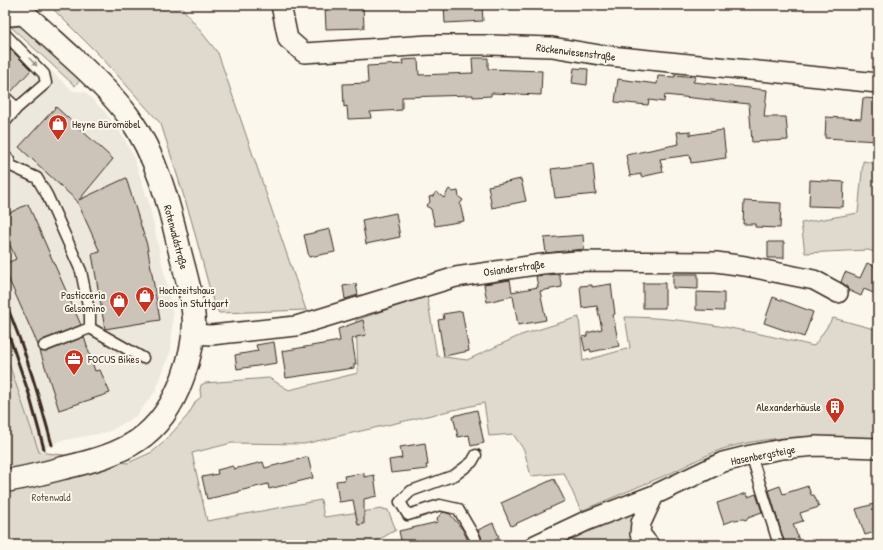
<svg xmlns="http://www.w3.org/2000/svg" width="883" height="550" viewBox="0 0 883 550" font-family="'Patrick Hand',sans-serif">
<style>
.built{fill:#ede8dd}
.green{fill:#dfd9ce;stroke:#8d8276}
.building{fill:#ccc4b9;stroke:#3b2a1e}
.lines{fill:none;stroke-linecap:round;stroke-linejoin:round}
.lane-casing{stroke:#3b2a1e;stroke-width:13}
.street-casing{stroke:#3b2a1e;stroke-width:22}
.secondary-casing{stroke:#3b2a1e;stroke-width:25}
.lane{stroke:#fbf7ec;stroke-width:10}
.street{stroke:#fbf7ec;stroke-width:19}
.secondary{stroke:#fbf7ec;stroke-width:22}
.rail{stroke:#3b2a1e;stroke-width:3}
.oneway{fill:#9b9085}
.labels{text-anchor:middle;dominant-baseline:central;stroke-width:4;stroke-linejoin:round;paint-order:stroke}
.street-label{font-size:11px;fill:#3b2a1e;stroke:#fbf7ec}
.poi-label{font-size:11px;fill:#3b2a1e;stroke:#fbf7ec;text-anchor:start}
.park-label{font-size:11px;fill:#64564a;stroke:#fbf7ec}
</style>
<rect width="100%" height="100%" fill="#fbf7ec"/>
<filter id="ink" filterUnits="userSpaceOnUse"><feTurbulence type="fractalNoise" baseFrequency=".025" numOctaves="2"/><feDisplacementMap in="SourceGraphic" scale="8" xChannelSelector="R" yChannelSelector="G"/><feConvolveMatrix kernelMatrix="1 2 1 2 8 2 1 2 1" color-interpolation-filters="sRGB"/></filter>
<g filter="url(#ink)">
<!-- built -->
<path class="built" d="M 5,29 L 73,91 L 85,92 L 105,112 L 119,130 L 132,153 L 149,203 L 173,314 L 171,350 L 155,392 L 136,416 L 108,432 L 60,441 L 39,452 L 5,352 Z"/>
<!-- green -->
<path class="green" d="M 49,5 L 180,5 L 218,53 L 306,310 L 219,313 L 214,305 L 191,219 L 161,124 L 103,59 Z
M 21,26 L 80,80 L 75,86 L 11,27 Z
M 863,161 L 878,164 L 878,253 L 868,250 L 805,253 L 801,223 L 858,213 Z
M 427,296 L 437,356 L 467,360 L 521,335 L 579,317 L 583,361 L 630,348 L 625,317 C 689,317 752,332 814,346 L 833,318 L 878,330 L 878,438 C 829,436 774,434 726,448 C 709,453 688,465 671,473 C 641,486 611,498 581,511 L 564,473 L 531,476 L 524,450 L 513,434 L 489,436 L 484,403 L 304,444 L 232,443 L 192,453 L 207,521 L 321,500 L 324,517 L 382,509 L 388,510 L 396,530 L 369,545 L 5,545 L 5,352 L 39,452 L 128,463 L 152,452 L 163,443 L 188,415 L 196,401 L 201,397 L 200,390 L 201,385 L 205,383 L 269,378 L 289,390 L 358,373 L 356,320 Z
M 647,502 L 644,545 L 550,545 Z"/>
<!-- building -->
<path class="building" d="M 341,5 L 363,5 L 364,28 L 326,29 L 325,7 L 341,7 Z
M 444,5 L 482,5 L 483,21 L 445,23 Z
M 5,44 L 31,70 L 10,93 L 5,91 Z
M 472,58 L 488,58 L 488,69 L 542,71 L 541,95 L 491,93 L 491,96 L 473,97 L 473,95 L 402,97 L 402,110 L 370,112 L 371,118 L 348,119 L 347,106 L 344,107 L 343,84 L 368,83 L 367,66 L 403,64 L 402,60 L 418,59 L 419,75 L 473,73 Z
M 574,68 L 588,69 L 587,85 L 572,83 Z
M 675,75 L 696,77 L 693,82 L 767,90 L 764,117 L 786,117 L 788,140 L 752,142 L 749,104 L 665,95 L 664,102 L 649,100 L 648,105 L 615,102 L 618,79 L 657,84 L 658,76 L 675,77 Z
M 863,98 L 878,99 L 878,141 L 825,138 L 826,117 L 861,119 Z
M 56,107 L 113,159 L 79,200 L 126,178 L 147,245 L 160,320 L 105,329 L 92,254 L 100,252 L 77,201 L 19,147 Z
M 723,130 L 726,158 L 691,163 L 690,155 L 660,159 L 663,172 L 641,177 L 641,174 L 630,176 L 626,155 L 679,144 L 677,132 L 690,131 L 690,135 Z
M 593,164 L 596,194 L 555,198 L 551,169 Z
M 521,179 L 526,201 L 492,208 L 488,186 Z
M 810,180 L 844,182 L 843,207 L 809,206 Z
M 449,189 L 453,192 L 458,191 L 459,197 L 463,200 L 460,204 L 464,221 L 435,226 L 431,209 L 426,206 L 430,202 L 429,197 L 433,196 L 436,192 L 444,198 Z
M 744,201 L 781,203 L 780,228 L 755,227 L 755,224 L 743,224 Z
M 28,204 L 81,325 L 42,340 L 38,345 L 5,271 L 5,264 L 16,259 L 5,234 L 5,215 Z
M 396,213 L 400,237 L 366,244 L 362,220 Z
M 330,229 L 335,252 L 309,257 L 304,235 Z
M 583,235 L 584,249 L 546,253 L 544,238 Z
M 768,242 L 784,242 L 784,258 L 768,258 Z
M 867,263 L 878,268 L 878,295 L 864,289 L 861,296 L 848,290 L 847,287 L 841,282 L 845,272 L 860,278 Z
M 559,274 L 562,287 L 540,291 L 546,320 L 518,325 L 513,296 L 487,302 L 484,284 L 510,280 L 512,292 L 538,287 L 536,276 Z
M 673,274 L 698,274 L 698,289 L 673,288 Z
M 643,283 L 665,283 L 665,308 L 643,308 Z
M 356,284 L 358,295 L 345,299 L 343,286 Z
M 611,284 L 615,314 L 613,315 L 619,346 L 591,352 L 590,349 L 585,351 L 582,337 L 587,336 L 587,333 L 602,329 L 597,306 L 582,308 L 580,286 L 592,285 L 592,287 Z
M 696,292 L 724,293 L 724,311 L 696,310 Z
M 773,297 L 813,312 L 804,337 L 764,323 Z
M 462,311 L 469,351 L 444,356 L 438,320 L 444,319 L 443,314 Z
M 363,320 L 366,335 L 356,337 L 356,338 L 352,339 L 356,364 L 354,364 L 354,368 L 286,378 L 282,351 L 340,341 L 338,329 Z
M 84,337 L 95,371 L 100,370 L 110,393 L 59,410 L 40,351 L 46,352 Z
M 274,342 L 277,363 L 237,369 L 235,355 L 258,351 L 256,345 Z
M 477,410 L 484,443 L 471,446 L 469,435 L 458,437 L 453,416 Z
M 425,443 L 428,465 L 426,465 L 427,469 L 391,473 L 389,460 L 402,458 L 400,447 Z
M 308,457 L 313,478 L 269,489 L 268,484 L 239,491 L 239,492 L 207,499 L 202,477 L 218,474 L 217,470 L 233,466 L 234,469 L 263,462 L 265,468 Z
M 364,473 L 364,477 L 374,475 L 377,496 L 364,499 L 364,524 L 358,525 L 353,500 L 339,502 L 336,481 L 345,480 L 344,476 Z
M 554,479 L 565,501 L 511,526 L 501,503 Z
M 780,486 L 783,494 L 808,486 L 811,495 L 814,495 L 819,507 L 800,513 L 803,521 L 793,524 L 800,543 L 793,545 L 785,545 L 769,490 Z
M 747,493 L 748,497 L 756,494 L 762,512 L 748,517 L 746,520 L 743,519 L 734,520 L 724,524 L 717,503 Z
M 878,503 L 878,531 L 865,535 L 856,509 Z
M 443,512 L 450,514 L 463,530 L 470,545 L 421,545 L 420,541 L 402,545 L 399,531 L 438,522 L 437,518 Z
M 493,523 L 499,537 L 483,544 L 481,536 L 478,530 Z"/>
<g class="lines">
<!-- lane casing -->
<g class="lane-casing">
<path id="lane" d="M 5,21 L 27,19
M 5,34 L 44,74 L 46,83 L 17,108 L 5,122
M 5,97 L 17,108
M 5,163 L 37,178 L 47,195 L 81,271 L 90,315 L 90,328 L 143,358
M 44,346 L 90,328
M 476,455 L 472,462 L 455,475 L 411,491 L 400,502 L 408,515 L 440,505 L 458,509 L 475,538 L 477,545
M 751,455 L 779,545"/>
</g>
<!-- street casing -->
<g class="street-casing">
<path id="street" d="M 281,5 L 288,39 L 304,53 L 429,45 L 490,45 L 552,47 L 600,55 L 878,83
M 5,162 L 5,163
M 193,334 L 211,335 L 296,326 L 456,277 L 542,264 L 576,261 L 716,262 L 745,266 L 814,280 L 838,293
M 535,545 L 586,521 L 654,495 L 723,462 L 751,455 L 782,449 L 816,446 L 878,448
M 649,545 L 640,534 L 641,523 L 654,495"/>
</g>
<!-- secondary casing -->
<g class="secondary-casing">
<path id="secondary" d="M 5,481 C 24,478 44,473 63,468 C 124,454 161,439 183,377 C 189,360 194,340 194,322 C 193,297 185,272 179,248 C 169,203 156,155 129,117 C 113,95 93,76 73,58 C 53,40 34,22 14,5"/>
</g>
<!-- lane -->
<use href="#lane" class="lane"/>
<!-- street -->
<use href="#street" class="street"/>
<!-- secondary -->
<use href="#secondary" class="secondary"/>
<!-- rail -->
<path class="rail" d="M 5,302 C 25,348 39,397 52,445
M 5,324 L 29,394 L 44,449"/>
</g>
<!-- one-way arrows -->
<defs><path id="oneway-solid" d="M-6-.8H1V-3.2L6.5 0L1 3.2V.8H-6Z"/></defs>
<use class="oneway" href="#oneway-solid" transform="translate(33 62) rotate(45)"/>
</g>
<!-- icons -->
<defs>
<g id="shop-pin" transform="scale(1)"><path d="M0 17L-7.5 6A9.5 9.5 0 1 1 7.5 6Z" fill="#c8321e" stroke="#fbf7ec"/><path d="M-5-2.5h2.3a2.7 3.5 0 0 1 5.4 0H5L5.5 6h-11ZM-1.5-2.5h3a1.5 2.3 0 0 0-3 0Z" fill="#fff"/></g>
<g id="office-pin" transform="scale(1)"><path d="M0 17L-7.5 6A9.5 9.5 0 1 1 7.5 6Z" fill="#c8321e" stroke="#fbf7ec"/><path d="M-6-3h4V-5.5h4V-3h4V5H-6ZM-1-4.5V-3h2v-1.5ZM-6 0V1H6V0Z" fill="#fff"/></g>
<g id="building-pin" transform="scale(1)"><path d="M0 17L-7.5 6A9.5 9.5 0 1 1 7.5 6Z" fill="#c8321e" stroke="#fbf7ec"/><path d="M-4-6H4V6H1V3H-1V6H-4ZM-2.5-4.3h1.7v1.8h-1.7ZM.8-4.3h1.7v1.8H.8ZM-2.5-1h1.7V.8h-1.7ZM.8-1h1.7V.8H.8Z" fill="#fff"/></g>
</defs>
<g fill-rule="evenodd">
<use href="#shop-pin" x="58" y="124"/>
<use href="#shop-pin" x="145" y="296"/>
<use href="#shop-pin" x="119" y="301"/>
<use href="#office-pin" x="74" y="359"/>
<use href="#building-pin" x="835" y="407"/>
</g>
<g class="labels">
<!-- street labels -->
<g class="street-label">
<text transform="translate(576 52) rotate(7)">Röckenwiesenstraße</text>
<text transform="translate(176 237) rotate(75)">Rotenwaldstraße</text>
<text transform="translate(514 268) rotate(-8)">Osianderstraße</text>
<text transform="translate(763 455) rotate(-11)">Hasenbergsteige</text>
</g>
<!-- poi labels -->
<g class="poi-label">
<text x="72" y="124">Heyne Büromöbel</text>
<text x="159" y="290">Hochzeitshaus<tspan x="159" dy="13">Boos in Stuttgart</tspan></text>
<text x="105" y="295" text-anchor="end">Pasticceria<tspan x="105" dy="13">Gelsomino</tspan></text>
<text x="88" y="359">FOCUS Bikes</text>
<text x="821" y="407" text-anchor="end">Alexanderhäusle</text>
</g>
<!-- park labels -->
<g class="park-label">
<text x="51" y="497">Rotenwald</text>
</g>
</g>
<!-- margin -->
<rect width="883" height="550" fill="none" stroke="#fbf7ec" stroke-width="20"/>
<rect x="10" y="10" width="863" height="530" fill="none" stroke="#3b2a1e" stroke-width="1.5" filter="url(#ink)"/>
</svg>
